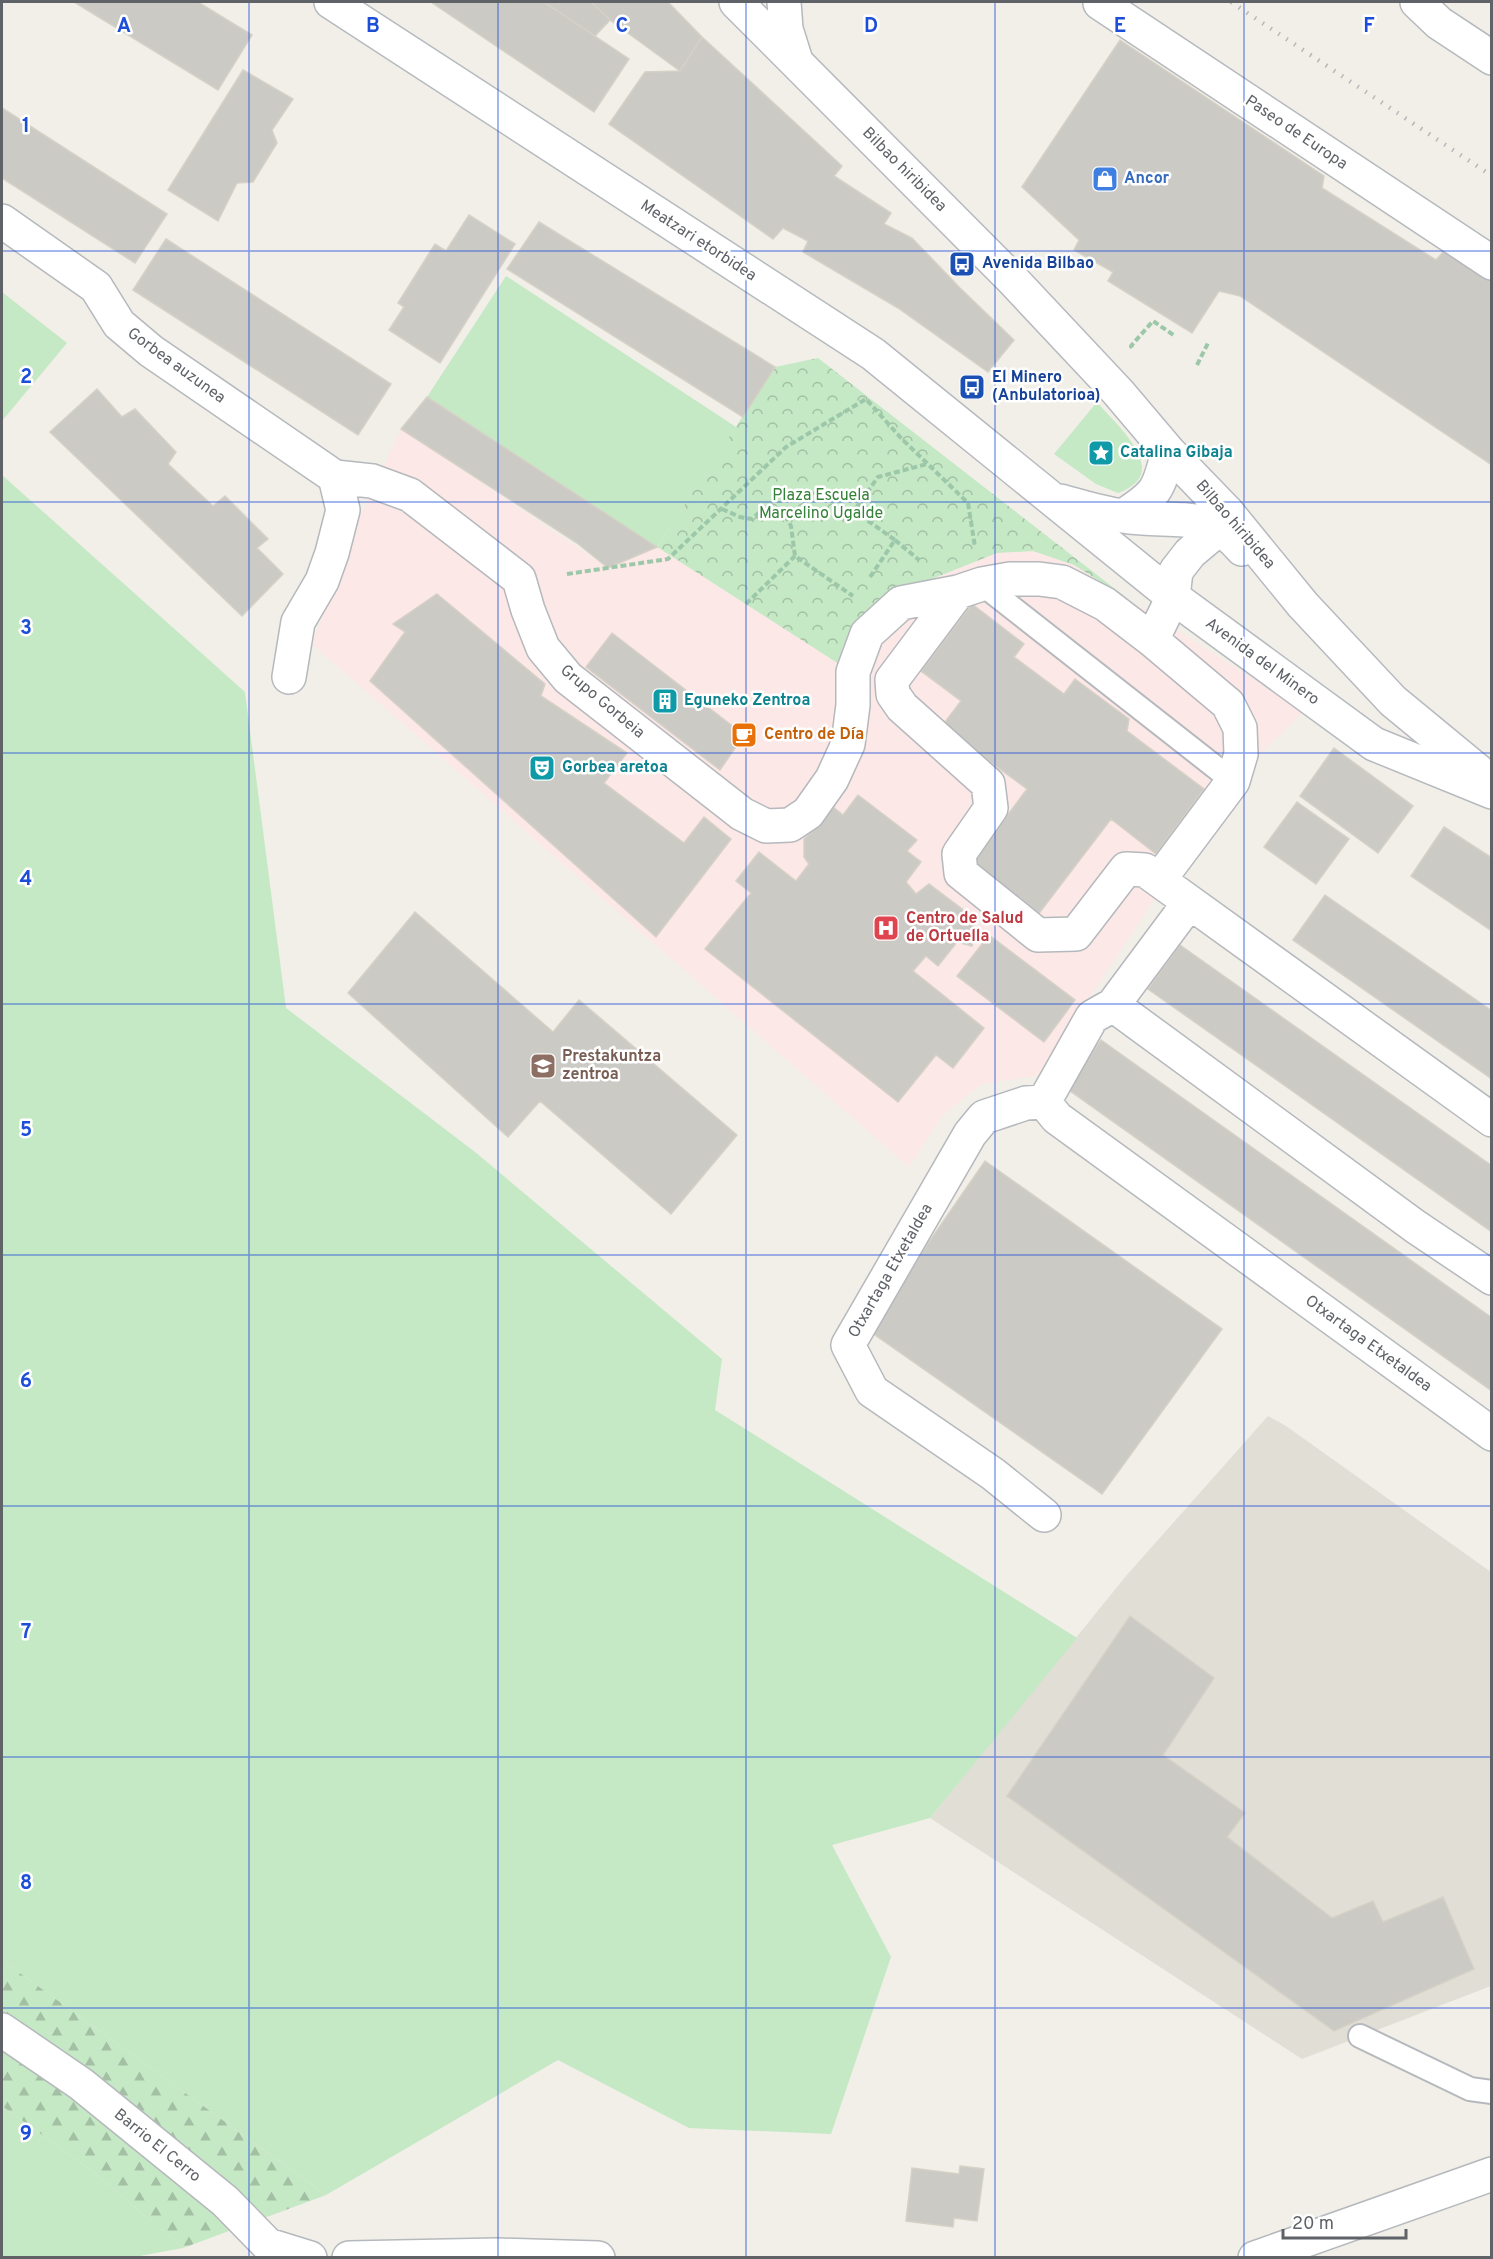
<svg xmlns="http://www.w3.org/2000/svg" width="1493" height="2259" viewBox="0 0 1493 2259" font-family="Overpass,sans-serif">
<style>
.education{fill:#e1ded6}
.medical{fill:#fce8e6}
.green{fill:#c5e8c5}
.forest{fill:url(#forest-firs)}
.park{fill:url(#park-crowns)}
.building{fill:#cccac5;stroke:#d6d1c6;stroke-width:1.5}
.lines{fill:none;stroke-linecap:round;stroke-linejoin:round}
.lane-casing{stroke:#b5b8bc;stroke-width:26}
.street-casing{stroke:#b5b8bc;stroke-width:36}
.secondary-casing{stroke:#b6babf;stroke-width:36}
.path{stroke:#9cc7a9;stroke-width:4;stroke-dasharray:6 3;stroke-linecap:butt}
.lane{stroke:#fff;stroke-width:22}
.street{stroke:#fff;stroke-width:33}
.secondary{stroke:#fff;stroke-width:33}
.rail{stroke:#b6b7b8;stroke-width:4.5;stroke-dasharray:1.5 8;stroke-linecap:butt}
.grid{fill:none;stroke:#1d4ed8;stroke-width:1.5;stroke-opacity:0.55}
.labels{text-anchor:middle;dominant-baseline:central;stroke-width:5;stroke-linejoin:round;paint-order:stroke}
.street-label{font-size:16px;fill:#5f6368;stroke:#fff}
.shop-label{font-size:16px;font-weight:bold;fill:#366cbe;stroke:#fff;text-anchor:start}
.transit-label{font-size:16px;font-weight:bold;fill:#164399;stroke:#fff;text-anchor:start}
.culture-label{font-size:16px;font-weight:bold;fill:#0d838f;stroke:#fff;text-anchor:start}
.park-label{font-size:16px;fill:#348238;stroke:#fff}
.food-label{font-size:16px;font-weight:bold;fill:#c56008;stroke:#fff;text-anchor:start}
.health-label{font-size:16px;font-weight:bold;fill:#be3a42;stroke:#fff;text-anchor:start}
.education-label{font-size:16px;font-weight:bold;fill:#785e54;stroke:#fff;text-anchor:start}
.grid-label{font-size:20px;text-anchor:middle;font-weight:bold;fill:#1d4ed8;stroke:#fff;stroke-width:5;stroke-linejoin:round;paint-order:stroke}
</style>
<defs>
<pattern id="forest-firs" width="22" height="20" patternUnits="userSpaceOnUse" patternTransform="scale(1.5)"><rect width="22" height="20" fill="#c5e8c5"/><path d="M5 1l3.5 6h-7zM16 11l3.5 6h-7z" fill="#a3c0a4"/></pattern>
<pattern id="park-crowns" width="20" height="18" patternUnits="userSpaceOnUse" patternTransform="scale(1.5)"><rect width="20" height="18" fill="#c5e8c5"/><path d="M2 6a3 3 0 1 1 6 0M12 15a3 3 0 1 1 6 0" fill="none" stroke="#a3c0a4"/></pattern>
</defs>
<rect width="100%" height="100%" fill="#f1efe8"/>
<!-- education -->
<path class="education" d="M 1268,1416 L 1286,1426 L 1491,1572 L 1491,1986 L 1302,2059 L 930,1818 L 1126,1576 Z"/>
<!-- medical -->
<path class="medical" d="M 401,429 L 608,568 L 657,547 L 839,663 L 843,646 L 862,620 L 919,584 L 997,553 L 1033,551 L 1074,565 L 1304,711 L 1233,781 L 1037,1076 L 982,1084 L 943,1115 L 909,1167 L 312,644 L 360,516 Z"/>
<!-- green -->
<path class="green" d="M 506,276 L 736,427 L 657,547 L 427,397 Z
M 2,292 L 67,343 L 2,421 Z
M 1097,402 C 1117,426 1174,473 1118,493 L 1096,484 L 1054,454 Z
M 2,475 L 245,692 L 286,1008 L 475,1152 L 722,1359 L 715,1410 L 1077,1638 L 930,1818 L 832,1845 L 891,1957 L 831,2134 L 689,2128 L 558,2060 L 326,2195 L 2,1960 Z
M 2,2106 L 91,2170 L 183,2248 L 134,2257 L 2,2257 Z"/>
<!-- forest -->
<path class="forest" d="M 2,1960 L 326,2195 L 183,2248 L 91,2170 L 2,2106 Z"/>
<!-- park -->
<path class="park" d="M 818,358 L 1128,599 L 1074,565 L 1033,551 L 997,553 L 919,584 L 862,620 L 843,646 L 839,664 L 657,547 L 775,367 Z"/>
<!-- building -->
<path class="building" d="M 74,2 L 198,2 L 252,35 L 218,90 Z
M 431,2 L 544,2 L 629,59 L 594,112 Z
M 544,2 L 591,2 L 610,20 L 595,36 Z
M 591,2 L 668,2 L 702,37 L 680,71 L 610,20 Z
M 702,37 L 842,166 L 834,176 L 891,213 L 884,224 L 912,238 L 960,288 L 1014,340 L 988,372 L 898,308 L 803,252 L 808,241 L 783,228 L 773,239 L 609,124 L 645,72 L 680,71 Z
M 1120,40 L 1324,176 L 1322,188 L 1436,260 L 1445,250 L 1492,282 L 1492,465 L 1240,296 L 1219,291 L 1192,333 L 1108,281 L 1113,272 L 1074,250 L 1079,240 L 1022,187 Z
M 243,70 L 293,99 L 272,130 L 277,143 L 253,182 L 237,183 L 218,221 L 168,190 Z
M 2,108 L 167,214 L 135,263 L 2,178 Z
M 469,215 L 515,244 L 440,363 L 389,330 L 404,307 L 398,303 L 435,244 L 446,251 Z
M 539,222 L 775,367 L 743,417 L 507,269 Z
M 166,239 L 391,384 L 358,435 L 133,290 Z
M 97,389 L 122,417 L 135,409 L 176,452 L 168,464 L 213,506 L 225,496 L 268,539 L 257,548 L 283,574 L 242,616 L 50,432 Z
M 427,397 L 657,547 L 608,568 L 577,543 L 401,429 Z
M 437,594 L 545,684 L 541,696 L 627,753 L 604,783 L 684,843 L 704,817 L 731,839 L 656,937 L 370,681 L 405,632 L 393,624 Z
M 972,604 L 1024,644 L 1014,657 L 1064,694 L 1075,679 L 1129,719 L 1127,731 L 1204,789 L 1156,854 L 1111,819 L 1037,916 L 970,865 L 1027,789 L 942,726 L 961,701 L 921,671 Z
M 612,633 L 744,735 L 720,770 L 586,667 Z
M 1334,748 L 1413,806 L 1378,853 L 1300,796 Z
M 858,795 L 917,840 L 907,851 L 921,862 L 906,882 L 916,894 L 929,884 L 974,918 L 975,932 L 972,946 L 957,942 L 938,966 L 926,956 L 913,971 L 984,1028 L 953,1068 L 936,1055 L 898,1102 L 705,949 L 751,893 L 736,881 L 759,852 L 796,881 L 809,864 L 804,857 L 804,839 L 816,828 L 832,806 L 843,815 Z
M 1297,802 L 1349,839 L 1316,884 L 1264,847 Z
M 1444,827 L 1492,858 L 1492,931 L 1411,876 Z
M 1325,895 L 1492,1011 L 1492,1079 L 1293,940 Z
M 415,912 L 553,1032 L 579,1000 L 737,1135 L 671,1214 L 540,1101 L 508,1137 L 348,993 Z
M 989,935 L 1075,1000 L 1044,1042 L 957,976 Z
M 1180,945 L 1492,1166 L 1492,1232 L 1148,989 Z
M 1101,1040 L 1492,1318 L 1492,1391 L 1066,1088 Z
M 985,1161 L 1222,1329 L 1102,1494 L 868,1330 Z
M 1130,1616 L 1214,1678 L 1163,1755 L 1245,1813 L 1227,1837 L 1332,1918 L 1373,1901 L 1383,1922 L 1443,1897 L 1474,1969 L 1334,2031 L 1007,1796 Z
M 960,2166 L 984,2169 L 977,2221 L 954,2218 L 953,2227 L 906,2221 L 912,2168 L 959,2174 Z"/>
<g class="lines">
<!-- lane casing -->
<g class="lane-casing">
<path id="lane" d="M 982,584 L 1233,781
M 1360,2036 L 1470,2089 L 1492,2092"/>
</g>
<!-- street casing -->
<g class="street-casing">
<path id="street" d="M 784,2 L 786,29 L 796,61
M 1417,2 L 1439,23 L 1492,58
M 1100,3 L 1492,263
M 2,221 L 96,287 L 119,324 L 151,351 L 335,477 L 372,481 L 410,495 L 519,579 L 528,610 L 543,648 L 568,678 L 742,814 L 766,826 L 790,825 L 808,813 L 832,779 L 848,744 L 853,705 L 853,672 L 867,634 L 901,603 L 958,592 L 982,584 L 1010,579 L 1039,579 L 1062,582 L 1105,604 L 1152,640 L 1228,704 L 1240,728 L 1241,754 L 1233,781 L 1159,880
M 958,592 L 892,680 L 893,694 L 902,707 L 988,784 L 991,808 L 959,854 L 961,873 L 1038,935 L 1076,934 L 1126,869 L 1145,870 L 1492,1120
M 1152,640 L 1173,597
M 289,677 L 298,622 L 322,581 L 332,553 L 343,510 L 335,477
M 1189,903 L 1113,1005 L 1092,1017 L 1044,1102 L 1057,1118 L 1492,1434
M 1113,1005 L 1416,1227 L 1492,1278
M 1044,1102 L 1026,1103 L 984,1117 L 970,1134 L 848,1345 L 872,1391 L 993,1474 L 1044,1515
M 2,2030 L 81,2084 L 225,2201 L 268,2245 L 310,2258
M 349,2258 L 497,2255 L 598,2258
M 1255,2258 L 1492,2174"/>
</g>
<!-- secondary casing -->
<g class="secondary-casing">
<path id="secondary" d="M 331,2 L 873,354 L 1173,597 L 1374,744 L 1492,792
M 736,2 L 1010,277 L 1118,392 L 1168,451 L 1227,512 L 1303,605 L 1393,701 L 1489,780
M 1060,501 C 1080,506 1102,513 1123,516 C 1169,524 1209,508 1242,549
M 1123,516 C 1156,495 1159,490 1168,451
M 1173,597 L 1176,571 L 1190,553 L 1209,537 L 1227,512"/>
</g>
<!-- path -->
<path class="path" d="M 1132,348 L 1131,346 L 1153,321 L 1175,336
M 1197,365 L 1208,343
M 722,509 L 740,517 L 752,519 L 763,509 L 782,510 L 791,526 L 795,556 L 853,596
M 895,540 L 919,560
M 567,574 L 668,559 L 786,447 L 866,399 L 901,438 L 968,503 L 975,547
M 870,577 L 895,540 L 854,511 L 878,477 L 927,464
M 746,604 L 795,556"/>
<!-- lane -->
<use href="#lane" class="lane"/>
<!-- street -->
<use href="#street" class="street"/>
<!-- secondary -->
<use href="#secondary" class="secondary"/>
<!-- rail -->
<path class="rail" d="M 1231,2 L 1492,176"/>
</g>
<!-- grid -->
<path class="grid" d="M 249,2 L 249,2258M 498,2 L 498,2258M 746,2 L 746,2258M 995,2 L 995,2258M 1244,2 L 1244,2258M 2,251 L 1492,251M 2,502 L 1492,502M 2,753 L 1492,753M 2,1004 L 1492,1004M 2,1255 L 1492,1255M 2,1506 L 1492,1506M 2,1757 L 1492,1757M 2,2008 L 1492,2008"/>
<!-- icons -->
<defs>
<g id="shop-square" transform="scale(1.35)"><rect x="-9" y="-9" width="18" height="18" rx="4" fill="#3f7fe0" stroke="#fff"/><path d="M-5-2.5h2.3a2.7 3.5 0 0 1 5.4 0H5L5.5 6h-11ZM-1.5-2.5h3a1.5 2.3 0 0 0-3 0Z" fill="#fff"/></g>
<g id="bus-square" transform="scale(1.35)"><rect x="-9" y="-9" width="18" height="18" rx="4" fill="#1a4fb4" stroke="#fff"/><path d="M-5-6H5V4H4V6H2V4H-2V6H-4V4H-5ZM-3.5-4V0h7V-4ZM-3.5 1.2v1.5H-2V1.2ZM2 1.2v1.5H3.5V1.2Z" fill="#fff"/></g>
<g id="sight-square" transform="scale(1.35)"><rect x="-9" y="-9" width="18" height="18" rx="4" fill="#0f9aa8" stroke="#fff"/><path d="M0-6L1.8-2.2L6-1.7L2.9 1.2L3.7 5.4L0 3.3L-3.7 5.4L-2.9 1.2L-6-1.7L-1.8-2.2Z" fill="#fff"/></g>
<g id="building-square" transform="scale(1.35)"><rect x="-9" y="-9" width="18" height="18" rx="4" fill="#0f9aa8" stroke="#fff"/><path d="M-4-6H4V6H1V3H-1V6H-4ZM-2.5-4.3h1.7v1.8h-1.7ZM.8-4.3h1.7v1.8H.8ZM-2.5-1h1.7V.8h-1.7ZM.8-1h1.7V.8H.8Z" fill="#fff"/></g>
<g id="cafe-square" transform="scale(1.35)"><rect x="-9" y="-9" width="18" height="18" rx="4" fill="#e8710a" stroke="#fff"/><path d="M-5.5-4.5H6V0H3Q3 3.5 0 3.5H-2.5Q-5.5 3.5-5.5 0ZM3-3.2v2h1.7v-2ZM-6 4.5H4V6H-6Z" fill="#fff"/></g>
<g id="theatre-square" transform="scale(1.35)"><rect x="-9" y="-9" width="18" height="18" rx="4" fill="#0f9aa8" stroke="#fff"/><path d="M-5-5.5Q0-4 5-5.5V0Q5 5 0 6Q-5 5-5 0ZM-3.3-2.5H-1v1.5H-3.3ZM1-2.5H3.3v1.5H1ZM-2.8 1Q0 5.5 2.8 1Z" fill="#fff"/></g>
<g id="hospital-square" transform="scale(1.35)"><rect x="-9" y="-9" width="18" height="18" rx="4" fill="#e0444e" stroke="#fff"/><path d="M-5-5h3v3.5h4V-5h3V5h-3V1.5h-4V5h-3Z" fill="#fff"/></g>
<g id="school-square" transform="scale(1.35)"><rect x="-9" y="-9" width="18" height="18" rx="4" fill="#8d6e63" stroke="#fff"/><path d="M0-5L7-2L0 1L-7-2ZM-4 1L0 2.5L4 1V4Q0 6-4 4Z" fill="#fff"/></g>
</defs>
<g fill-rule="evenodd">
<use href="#shop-square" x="1105" y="179"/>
<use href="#bus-square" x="962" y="264"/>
<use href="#bus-square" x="972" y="387"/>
<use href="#sight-square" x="1101" y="453"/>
<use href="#building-square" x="665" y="701"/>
<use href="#cafe-square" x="744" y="735"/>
<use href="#theatre-square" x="542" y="768"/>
<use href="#hospital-square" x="886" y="928"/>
<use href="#school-square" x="543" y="1066"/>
</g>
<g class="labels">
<!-- street labels -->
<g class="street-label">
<text transform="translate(1296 133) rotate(34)">Paseo de Europa</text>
<text transform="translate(904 170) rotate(45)">Bilbao hiribidea</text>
<text transform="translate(698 241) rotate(33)">Meatzari etorbidea</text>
<text transform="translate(176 366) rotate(36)">Gorbea auzunea</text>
<text transform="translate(1235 525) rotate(49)">Bilbao hiribidea</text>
<text transform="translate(1262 662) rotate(36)">Avenida del Minero</text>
<text transform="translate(602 702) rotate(40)">Grupo Gorbeia</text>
<text transform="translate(891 1271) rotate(-60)">Otxartaga Etxetaldea</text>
<text transform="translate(1368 1344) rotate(36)">Otxartaga Etxetaldea</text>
<text transform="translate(157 2146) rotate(39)">Barrio El Cerro</text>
</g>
<!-- shop labels -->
<g class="shop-label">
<text x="1124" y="179">Ancor</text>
</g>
<!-- transit labels -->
<g class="transit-label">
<text x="982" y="264">Avenida Bilbao</text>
<text x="992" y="378">El Minero<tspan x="992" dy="18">(Anbulatorioa)</tspan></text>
</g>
<!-- culture labels -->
<g class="culture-label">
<text x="1120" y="453">Catalina Gibaja</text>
<text x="684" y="701">Eguneko Zentroa</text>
<text x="562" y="768">Gorbea aretoa</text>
</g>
<!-- park labels -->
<g class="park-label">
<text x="821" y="496">Plaza Escuela<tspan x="821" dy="18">Marcelino Ugalde</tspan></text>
</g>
<!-- food labels -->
<g class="food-label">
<text x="764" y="735">Centro de Día</text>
</g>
<!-- health labels -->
<g class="health-label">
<text x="906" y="919">Centro de Salud<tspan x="906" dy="18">de Ortuella</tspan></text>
</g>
<!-- education labels -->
<g class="education-label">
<text x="562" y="1057">Prestakuntza<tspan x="562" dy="18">zentroa</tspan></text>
</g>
</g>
<g class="grid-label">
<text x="124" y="32">A</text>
<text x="373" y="32">B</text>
<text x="622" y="32">C</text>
<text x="871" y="32">D</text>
<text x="1120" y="32">E</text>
<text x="1369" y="32">F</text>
<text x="26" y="132">1</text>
<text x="26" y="383">2</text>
<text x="26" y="634">3</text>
<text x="26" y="885">4</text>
<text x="26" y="1136">5</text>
<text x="26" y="1387">6</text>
<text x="26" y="1638">7</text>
<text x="26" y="1889">8</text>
<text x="26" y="2140">9</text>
</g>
<!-- border -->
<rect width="1493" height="2259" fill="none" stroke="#5f6368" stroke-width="6"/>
<!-- scale -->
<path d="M1283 2229v9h123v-9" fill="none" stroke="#5f6368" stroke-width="3"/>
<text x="1292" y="2229" font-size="18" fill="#5f6368" stroke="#ffffff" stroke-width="4.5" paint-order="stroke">20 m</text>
</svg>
